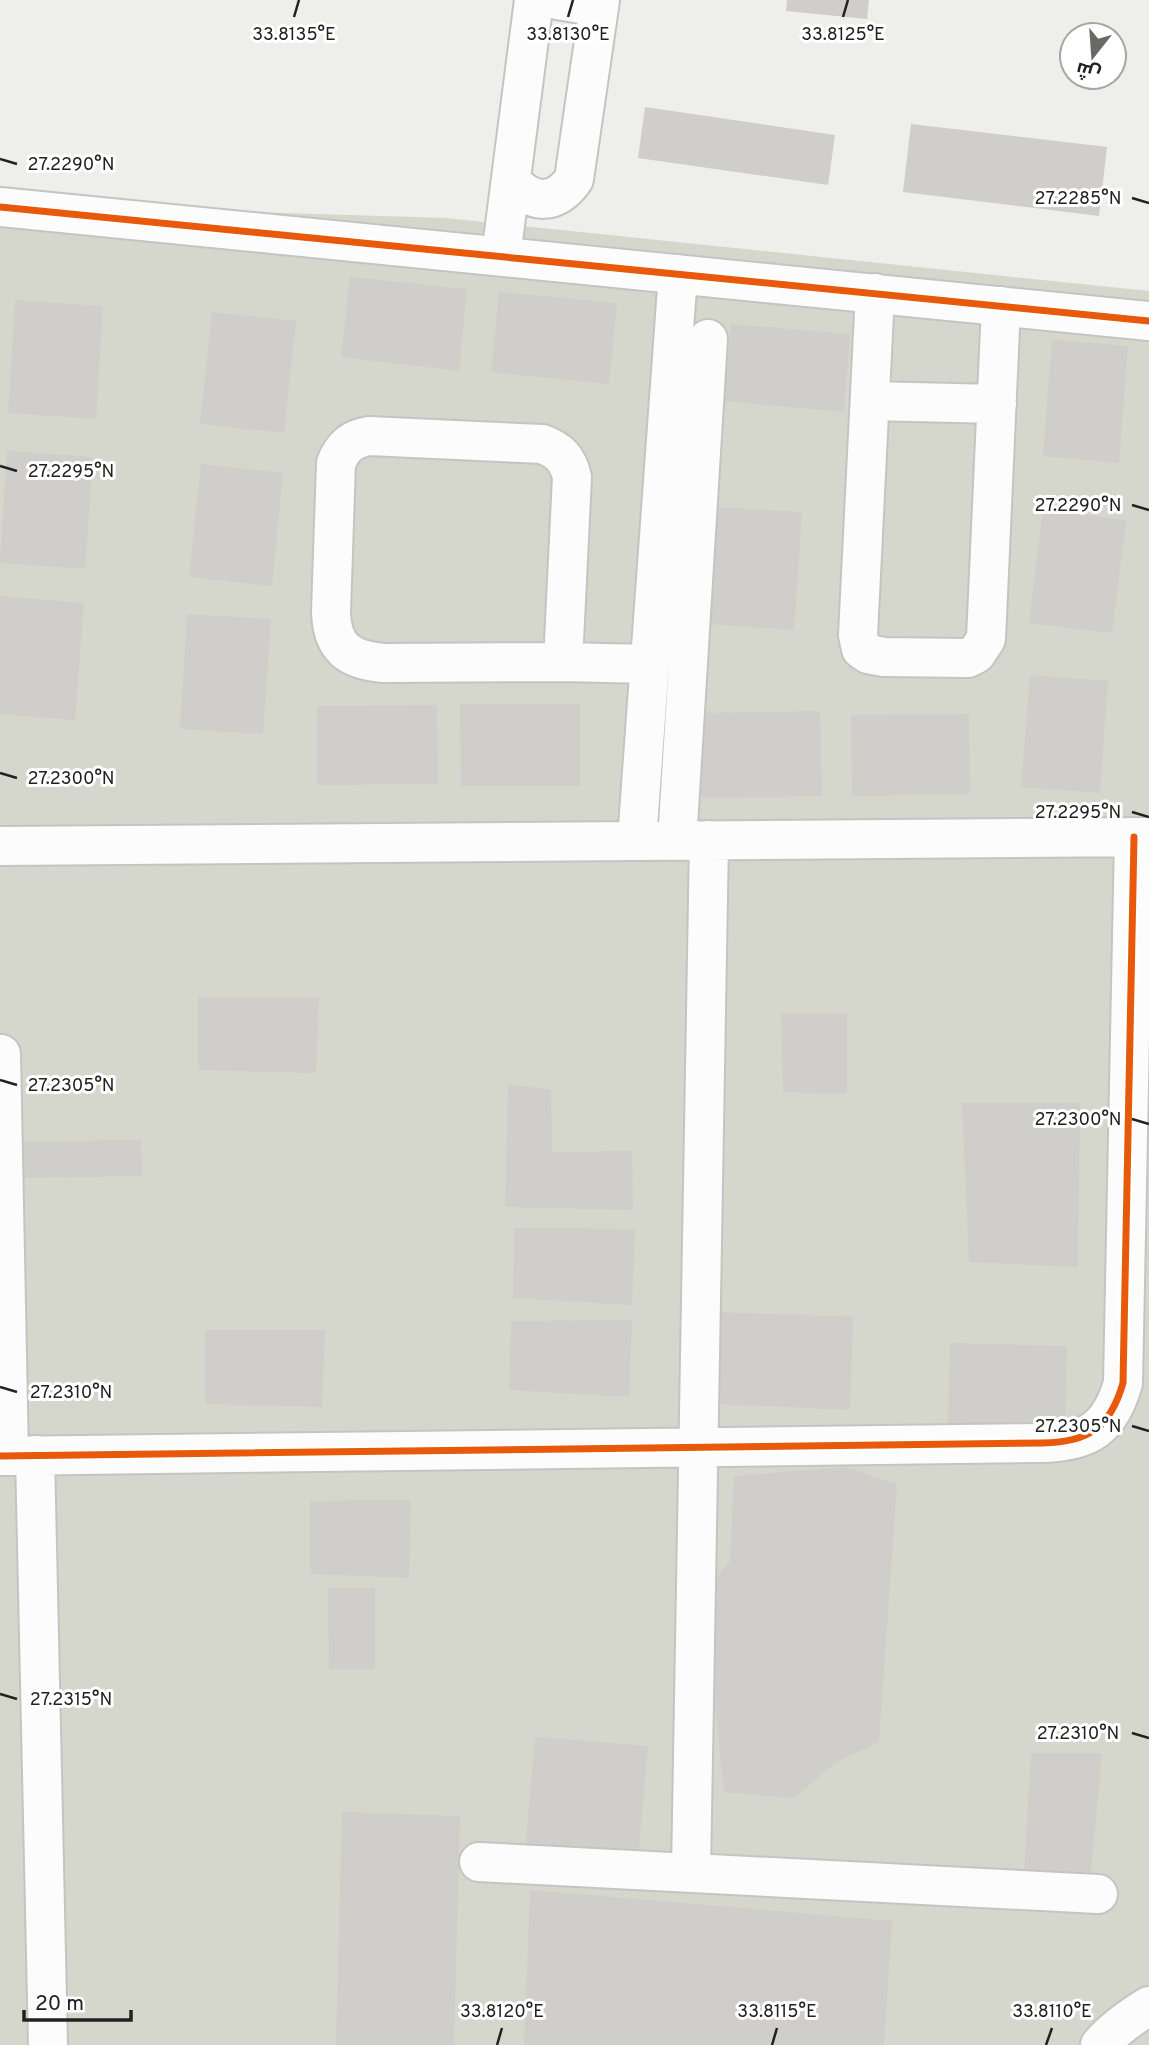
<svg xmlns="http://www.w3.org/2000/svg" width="1149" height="2045" viewBox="0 0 1149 2045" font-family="Overpass,Cairo,sans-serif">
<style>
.construction{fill:#d5d7cc}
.building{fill:#cfcecb}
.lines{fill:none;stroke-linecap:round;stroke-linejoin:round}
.minor-casing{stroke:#c4c4c2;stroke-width:42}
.minor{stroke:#fcfcfc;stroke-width:38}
.cycleway-casing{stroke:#fff;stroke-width:11}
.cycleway{stroke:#e8590c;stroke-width:7}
.ticks{fill:none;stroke:#212121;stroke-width:2.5}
.ticks-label{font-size:18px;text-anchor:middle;fill:#212121;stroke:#fff;stroke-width:6;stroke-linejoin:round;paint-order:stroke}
</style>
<rect width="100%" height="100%" fill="#eeeeea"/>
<!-- construction -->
<path class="construction" d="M 0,204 L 446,218 L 1149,291 L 1149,2045 L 0,2045 Z"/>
<!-- building -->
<path class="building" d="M 787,0 L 869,0 L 867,19 L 786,11 Z
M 645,107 L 835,135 L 828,185 L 638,158 Z
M 911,124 L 1107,147 L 1099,216 L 903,192 Z
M 350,277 L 467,289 L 459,371 L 341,357 Z
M 499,292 L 617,303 L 609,384 L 491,372 Z
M 15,300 L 103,306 L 96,419 L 8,413 Z
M 212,312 L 296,321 L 284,433 L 200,424 Z
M 731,324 L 850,334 L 844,412 L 724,401 Z
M 1052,340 L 1128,346 L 1119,463 L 1043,456 Z
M 7,451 L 93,457 L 85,569 L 0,563 Z
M 201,464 L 283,473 L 272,586 L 189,577 Z
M 715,507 L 802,512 L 794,630 L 707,624 Z
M 1043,509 L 1126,520 L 1112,633 L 1029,623 Z
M 0,596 L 84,603 L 75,720 L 0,714 Z
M 187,614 L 271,619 L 263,734 L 180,729 Z
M 1030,675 L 1108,681 L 1100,793 L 1021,787 Z
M 460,704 L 580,704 L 580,786 L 461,786 Z
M 437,705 L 438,784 L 317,785 L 317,706 Z
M 820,711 L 822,796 L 700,798 L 698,713 Z
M 969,714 L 970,794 L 852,796 L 851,715 Z
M 198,997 L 319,997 L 316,1073 L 198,1070 Z
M 781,1013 L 847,1013 L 847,1094 L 783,1092 Z
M 508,1084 L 551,1090 L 552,1152 L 632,1151 L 633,1210 L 505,1207 Z
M 962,1103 L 1080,1103 L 1078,1267 L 969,1262 Z
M 141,1140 L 142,1176 L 18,1178 L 18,1142 Z
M 514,1228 L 635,1229 L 632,1305 L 513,1298 Z
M 720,1312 L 853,1317 L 850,1410 L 716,1404 Z
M 632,1320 L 629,1397 L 509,1390 L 511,1321 Z
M 205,1330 L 325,1330 L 322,1407 L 205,1404 Z
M 950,1343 L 1067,1346 L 1065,1428 L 948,1425 Z
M 845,1467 L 897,1484 L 879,1742 L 835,1763 L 794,1798 L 724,1792 L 703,1593 L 730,1561 L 734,1476 Z
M 411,1500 L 409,1578 L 310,1574 L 310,1501 Z
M 328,1588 L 375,1588 L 375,1669 L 329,1669 Z
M 535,1737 L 648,1746 L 638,1860 L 525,1851 Z
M 1031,1753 L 1102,1753 L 1091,1872 L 1024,1871 Z
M 342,1812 L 460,1816 L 454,2045 L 336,2045 Z
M 530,1890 L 892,1921 L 884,2045 L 524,2045 Z"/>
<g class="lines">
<!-- minor casing -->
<g class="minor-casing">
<path id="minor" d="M 557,0 L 599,7
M 512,182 C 533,205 556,205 574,179 L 600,0
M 0,207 L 1149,321
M 501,256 L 534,0
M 875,293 L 858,635 L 861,649 L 868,654 L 884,657 L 968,658 L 976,654 L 986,639 L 1001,306
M 870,401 L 997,404
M 563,662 L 572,477 C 568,459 559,450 542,444 L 369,436 C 352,439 343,446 336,463 L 331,612 C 332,648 349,660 383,663 L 563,662 L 649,664
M 637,841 L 678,274
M 677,841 L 708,339
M 0,846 L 1149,837
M 1,1054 L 9,1456
M 35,1455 L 48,2045
M 0,1456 L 1043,1443 C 1089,1442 1110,1428 1123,1383 L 1134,837
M 479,1862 L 1098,1894
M 691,1872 L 709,840
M 1100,2045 C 1114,2029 1131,2017 1149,2006"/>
</g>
<!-- minor -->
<use href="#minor" class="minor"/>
<!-- cycleway casing -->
<g class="cycleway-casing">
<path id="cycleway" d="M 0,207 L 1149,321
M 0,1456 L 1043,1443 C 1089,1442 1110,1428 1123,1383 L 1134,837"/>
</g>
<!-- cycleway -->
<use href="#cycleway" class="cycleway"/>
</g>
<!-- ticks -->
<path class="ticks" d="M 294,17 L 299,0M 568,17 L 573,0M 843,17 L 848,0M 0,159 L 17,164M 1132,198 L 1149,203M 0,466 L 17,471M 1132,505 L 1149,510M 0,773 L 17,778M 1132,812 L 1149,817M 0,1080 L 17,1085M 1132,1119 L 1149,1124M 0,1387 L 17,1392M 1132,1426 L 1149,1431M 0,1694 L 17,1699M 1132,1733 L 1149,1738M 497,2045 L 502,2028M 772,2045 L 777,2028M 1046,2045 L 1052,2028"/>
<g class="ticks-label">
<text x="294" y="40">33.8135°E</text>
<text x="568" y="40">33.8130°E</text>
<text x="843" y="40">33.8125°E</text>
<text x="71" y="170">27.2290°N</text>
<text x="1078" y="204">27.2285°N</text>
<text x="71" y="477">27.2295°N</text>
<text x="1078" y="511">27.2290°N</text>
<text x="71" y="784">27.2300°N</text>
<text x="1078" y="818">27.2295°N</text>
<text x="71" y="1091">27.2305°N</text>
<text x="1078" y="1125">27.2300°N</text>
<text x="71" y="1398">27.2310°N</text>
<text x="1078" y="1432">27.2305°N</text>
<text x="71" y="1705">27.2315°N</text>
<text x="1078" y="1739">27.2310°N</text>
<text x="502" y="2017">33.8120°E</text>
<text x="777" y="2017">33.8115°E</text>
<text x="1052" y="2017">33.8110°E</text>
</g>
<!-- north arrow -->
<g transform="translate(1093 56) rotate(197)"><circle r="33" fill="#ffffff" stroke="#a6a6a6" stroke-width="2"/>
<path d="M0-5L12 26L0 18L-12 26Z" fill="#696967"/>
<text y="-10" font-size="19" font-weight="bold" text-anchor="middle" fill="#212121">ش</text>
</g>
<!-- scale -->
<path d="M24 2010v10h107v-10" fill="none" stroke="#212121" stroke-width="3.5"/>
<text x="35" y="2010" font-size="21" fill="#212121" stroke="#ffffff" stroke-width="5" paint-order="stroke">20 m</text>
</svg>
